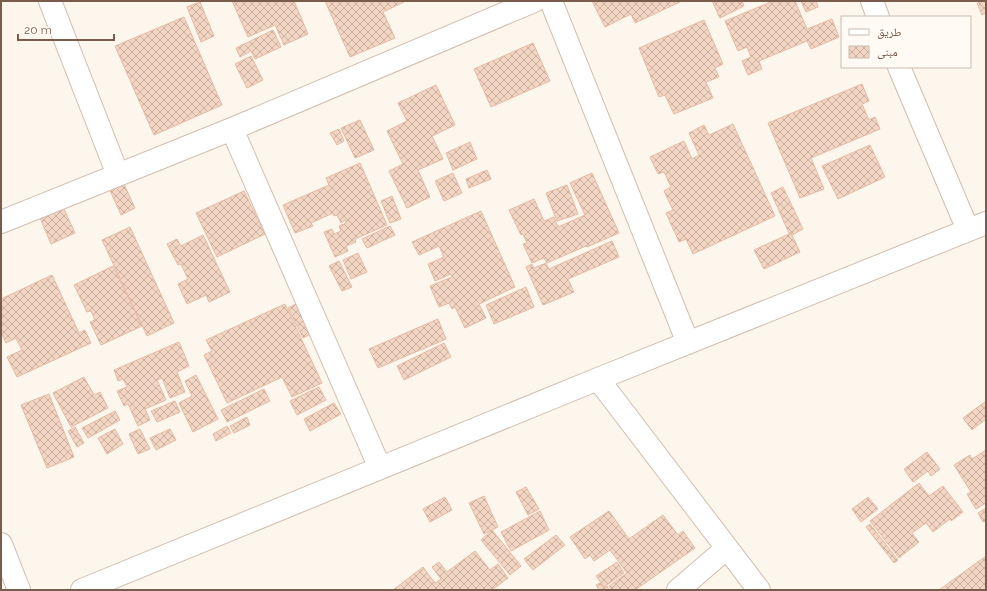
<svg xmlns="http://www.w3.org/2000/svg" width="987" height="591" viewBox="0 0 987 591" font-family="Raleway,'Noto Naskh Arabic',sans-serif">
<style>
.building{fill:url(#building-cross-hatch);stroke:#e6bba3}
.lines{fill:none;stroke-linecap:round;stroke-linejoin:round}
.minor-casing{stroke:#d1beb0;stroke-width:24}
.minor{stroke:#fff;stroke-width:22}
</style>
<defs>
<pattern id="building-cross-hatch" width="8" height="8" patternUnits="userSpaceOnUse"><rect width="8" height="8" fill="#f3d5c3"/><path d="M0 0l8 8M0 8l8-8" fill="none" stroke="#cab0a1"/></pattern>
</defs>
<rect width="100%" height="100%" fill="#fdf6ec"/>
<!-- building -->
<path class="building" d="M 232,1 L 294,1 L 308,34 L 284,45 L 275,25 L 248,37 Z
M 325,1 L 404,1 L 404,2 L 383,12 L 395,38 L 350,57 Z
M 592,1 L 682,1 L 635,23 L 631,14 L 605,27 Z
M 712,1 L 742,1 L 744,6 L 720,18 Z
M 773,1 L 795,1 L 807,29 L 832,19 L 839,37 L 811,49 L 807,41 L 759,61 L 762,69 L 748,75 L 742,61 L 751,57 L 747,47 L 738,51 L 725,21 Z
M 801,1 L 816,1 L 818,7 L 806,12 Z
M 982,1 L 986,1 L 986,13 L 982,15 L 977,3 Z
M 200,2 L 214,36 L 201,42 L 187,7 Z
M 184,17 L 222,105 L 154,135 L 115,46 Z
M 704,20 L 723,64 L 715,68 L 719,77 L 706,82 L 713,98 L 674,114 L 665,95 L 659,97 L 639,48 Z
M 273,30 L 281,47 L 255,59 L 251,51 L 240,57 L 236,48 Z
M 533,43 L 550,81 L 491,107 L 474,69 Z
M 251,56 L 263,80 L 247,88 L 235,64 Z
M 862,84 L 869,101 L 862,104 L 869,120 L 875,117 L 880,129 L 811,158 L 824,189 L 800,198 L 768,123 Z
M 436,85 L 455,125 L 432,136 L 443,159 L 418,170 L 430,197 L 407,208 L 389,171 L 403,164 L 387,131 L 407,121 L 398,103 Z
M 360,120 L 374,150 L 355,158 L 341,128 Z
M 733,124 L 775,216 L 693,254 L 686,239 L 679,242 L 666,213 L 673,210 L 664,191 L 671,187 L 664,172 L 658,174 L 650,157 L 684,141 L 692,159 L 699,155 L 689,133 L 704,125 L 709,135 Z
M 339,129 L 344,141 L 337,145 L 330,133 Z
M 470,142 L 477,159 L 453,170 L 446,153 Z
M 870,145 L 885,177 L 838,199 L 822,166 Z
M 360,163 L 387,225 L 355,239 L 356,242 L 346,246 L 348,251 L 335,257 L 324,232 L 332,229 L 334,234 L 341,231 L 339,226 L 346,223 L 345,220 L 341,223 L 337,215 L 334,216 L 333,213 L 311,223 L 313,226 L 295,233 L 283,205 L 329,185 L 326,178 Z
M 487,170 L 491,179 L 469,188 L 466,179 Z
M 453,173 L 462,193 L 444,201 L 435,181 Z
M 592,173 L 619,233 L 587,247 L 586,246 L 547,263 L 544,258 L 532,263 L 523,244 L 527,243 L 523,234 L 521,235 L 509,210 L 534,199 L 544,221 L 554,217 L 558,227 L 585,215 L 570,183 Z
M 123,182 L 135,208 L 121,215 L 109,188 Z
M 567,185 L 578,214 L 557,221 L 546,193 Z
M 783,187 L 803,229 L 792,235 L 791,232 L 789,233 L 771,193 Z
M 244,191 L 265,234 L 217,257 L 196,213 Z
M 392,196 L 401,219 L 390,223 L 381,201 Z
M 63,207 L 75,233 L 51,244 L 40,218 Z
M 481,211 L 515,287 L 479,304 L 486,318 L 465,328 L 455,307 L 452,309 L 449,303 L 439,307 L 430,286 L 452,277 L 451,274 L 435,281 L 428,264 L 444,257 L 439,246 L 419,255 L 412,242 Z
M 390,226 L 395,235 L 367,248 L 362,239 Z
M 130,227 L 174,323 L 147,336 L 102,240 Z
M 791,233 L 800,252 L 764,269 L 754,250 Z
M 203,235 L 230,292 L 209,302 L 206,295 L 187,304 L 178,284 L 188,279 L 181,264 L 178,265 L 167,244 L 177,239 L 181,246 Z
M 612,241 L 619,257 L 568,279 L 574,292 L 543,305 L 526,267 L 532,264 L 534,268 L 546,263 L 549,269 Z
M 358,253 L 367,272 L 351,279 L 343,260 Z
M 339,261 L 352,287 L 342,291 L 329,266 Z
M 113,266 L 142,326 L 101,345 L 90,322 L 95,320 L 91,311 L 87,312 L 74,285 Z
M 52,275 L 79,333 L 85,330 L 91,343 L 17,377 L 7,357 L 22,350 L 16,338 L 6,343 L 1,332 L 1,299 Z
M 526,287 L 534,307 L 494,324 L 486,305 Z
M 301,301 L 316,331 L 303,338 L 288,308 Z
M 285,304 L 322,383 L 292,397 L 282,377 L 227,403 L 204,355 L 212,351 L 206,340 Z
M 438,319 L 446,339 L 378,368 L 369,349 Z
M 179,342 L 189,366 L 177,372 L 185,392 L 170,398 L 162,378 L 157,380 L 166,400 L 145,409 L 150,420 L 138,426 L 128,404 L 124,406 L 117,391 L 127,387 L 123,379 L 118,381 L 114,370 Z
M 444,343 L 451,357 L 404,380 L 397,366 Z
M 196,375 L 218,419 L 193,432 L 179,403 L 192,396 L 185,381 Z
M 84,377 L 94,395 L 100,392 L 108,408 L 71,427 L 53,393 Z
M 319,387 L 326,400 L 297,415 L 290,401 Z
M 264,389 L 270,401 L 227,422 L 221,410 Z
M 49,394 L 74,457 L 47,468 L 21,405 Z
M 175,401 L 180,412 L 157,422 L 151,411 Z
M 986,401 L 986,419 L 972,430 L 963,418 Z
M 334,403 L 341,414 L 310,431 L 304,419 Z
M 115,411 L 120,420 L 88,438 L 82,428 Z
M 247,417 L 250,425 L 234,433 L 230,426 Z
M 227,426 L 231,433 L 216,441 L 213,434 Z
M 75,427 L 84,443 L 77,447 L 68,431 Z
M 115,429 L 123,444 L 107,454 L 98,438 Z
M 140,429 L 150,449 L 138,454 L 129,434 Z
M 170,429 L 176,440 L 156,450 L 150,438 Z
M 986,450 L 986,503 L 976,509 L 967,494 L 971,492 L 954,465 L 970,455 L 972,459 Z
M 927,452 L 940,469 L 931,476 L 928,471 L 913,482 L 904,469 Z
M 919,483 L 929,496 L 943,486 L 963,512 L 951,521 L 950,519 L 933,532 L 926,523 L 912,533 L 919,542 L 899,558 L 870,521 Z
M 526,487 L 539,509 L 528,515 L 516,492 Z
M 484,496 L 498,527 L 484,534 L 469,503 Z
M 445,497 L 452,510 L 430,522 L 423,509 Z
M 868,497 L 878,509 L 861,522 L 852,509 Z
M 986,508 L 986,521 L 983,522 L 978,513 Z
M 540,511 L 549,530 L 511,551 L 501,532 Z
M 609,511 L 629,539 L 663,515 L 678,535 L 683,531 L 695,548 L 635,590 L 612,590 L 609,586 L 627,573 L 610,550 L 594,561 L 590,555 L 585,559 L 570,537 Z
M 870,524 L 898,560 L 894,563 L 866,527 Z
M 492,530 L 521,566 L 510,575 L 481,540 Z
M 556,535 L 565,545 L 533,570 L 524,559 Z
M 475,551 L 490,570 L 498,564 L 508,578 L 492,590 L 393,590 L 423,567 L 435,583 L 441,579 L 432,567 L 439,562 L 447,572 Z
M 986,556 L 986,590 L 939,590 Z
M 617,562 L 624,573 L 604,587 L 596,576 Z
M 600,583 L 604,588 L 607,586 L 609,590 L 599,590 L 596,585 Z"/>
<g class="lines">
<!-- minor casing -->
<g class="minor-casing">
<path id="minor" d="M 50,1 L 118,175
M 551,1 L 688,343
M 872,1 L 878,17
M 899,67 L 968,230
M 232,129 L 380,468
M 1,222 L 232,129 L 534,1
M 598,379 L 759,590
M 1,544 L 19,590
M 82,590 L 598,379 L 986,223
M 678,590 L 727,548"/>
</g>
<!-- minor -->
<use href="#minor" class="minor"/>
</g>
<!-- border -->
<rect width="987" height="591" fill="none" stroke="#7a5c4d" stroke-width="4"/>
<!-- legend -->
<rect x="841" y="16" width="130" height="52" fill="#fffaf3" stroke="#cabbb1"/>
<rect x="849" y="29" width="20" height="6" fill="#ffffff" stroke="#cabbb1"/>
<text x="877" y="36" font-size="12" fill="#7a5c4d">طريق</text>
<rect x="849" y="46" width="20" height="12" fill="url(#building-cross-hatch)" stroke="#cabbb1"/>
<text x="877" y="56" font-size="12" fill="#7a5c4d">مبنى</text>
<!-- scale -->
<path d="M18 34v6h96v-6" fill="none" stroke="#7a5c4d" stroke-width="2"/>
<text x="24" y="34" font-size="12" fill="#7a5c4d" stroke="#fffaf3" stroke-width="3" paint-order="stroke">20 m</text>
</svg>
